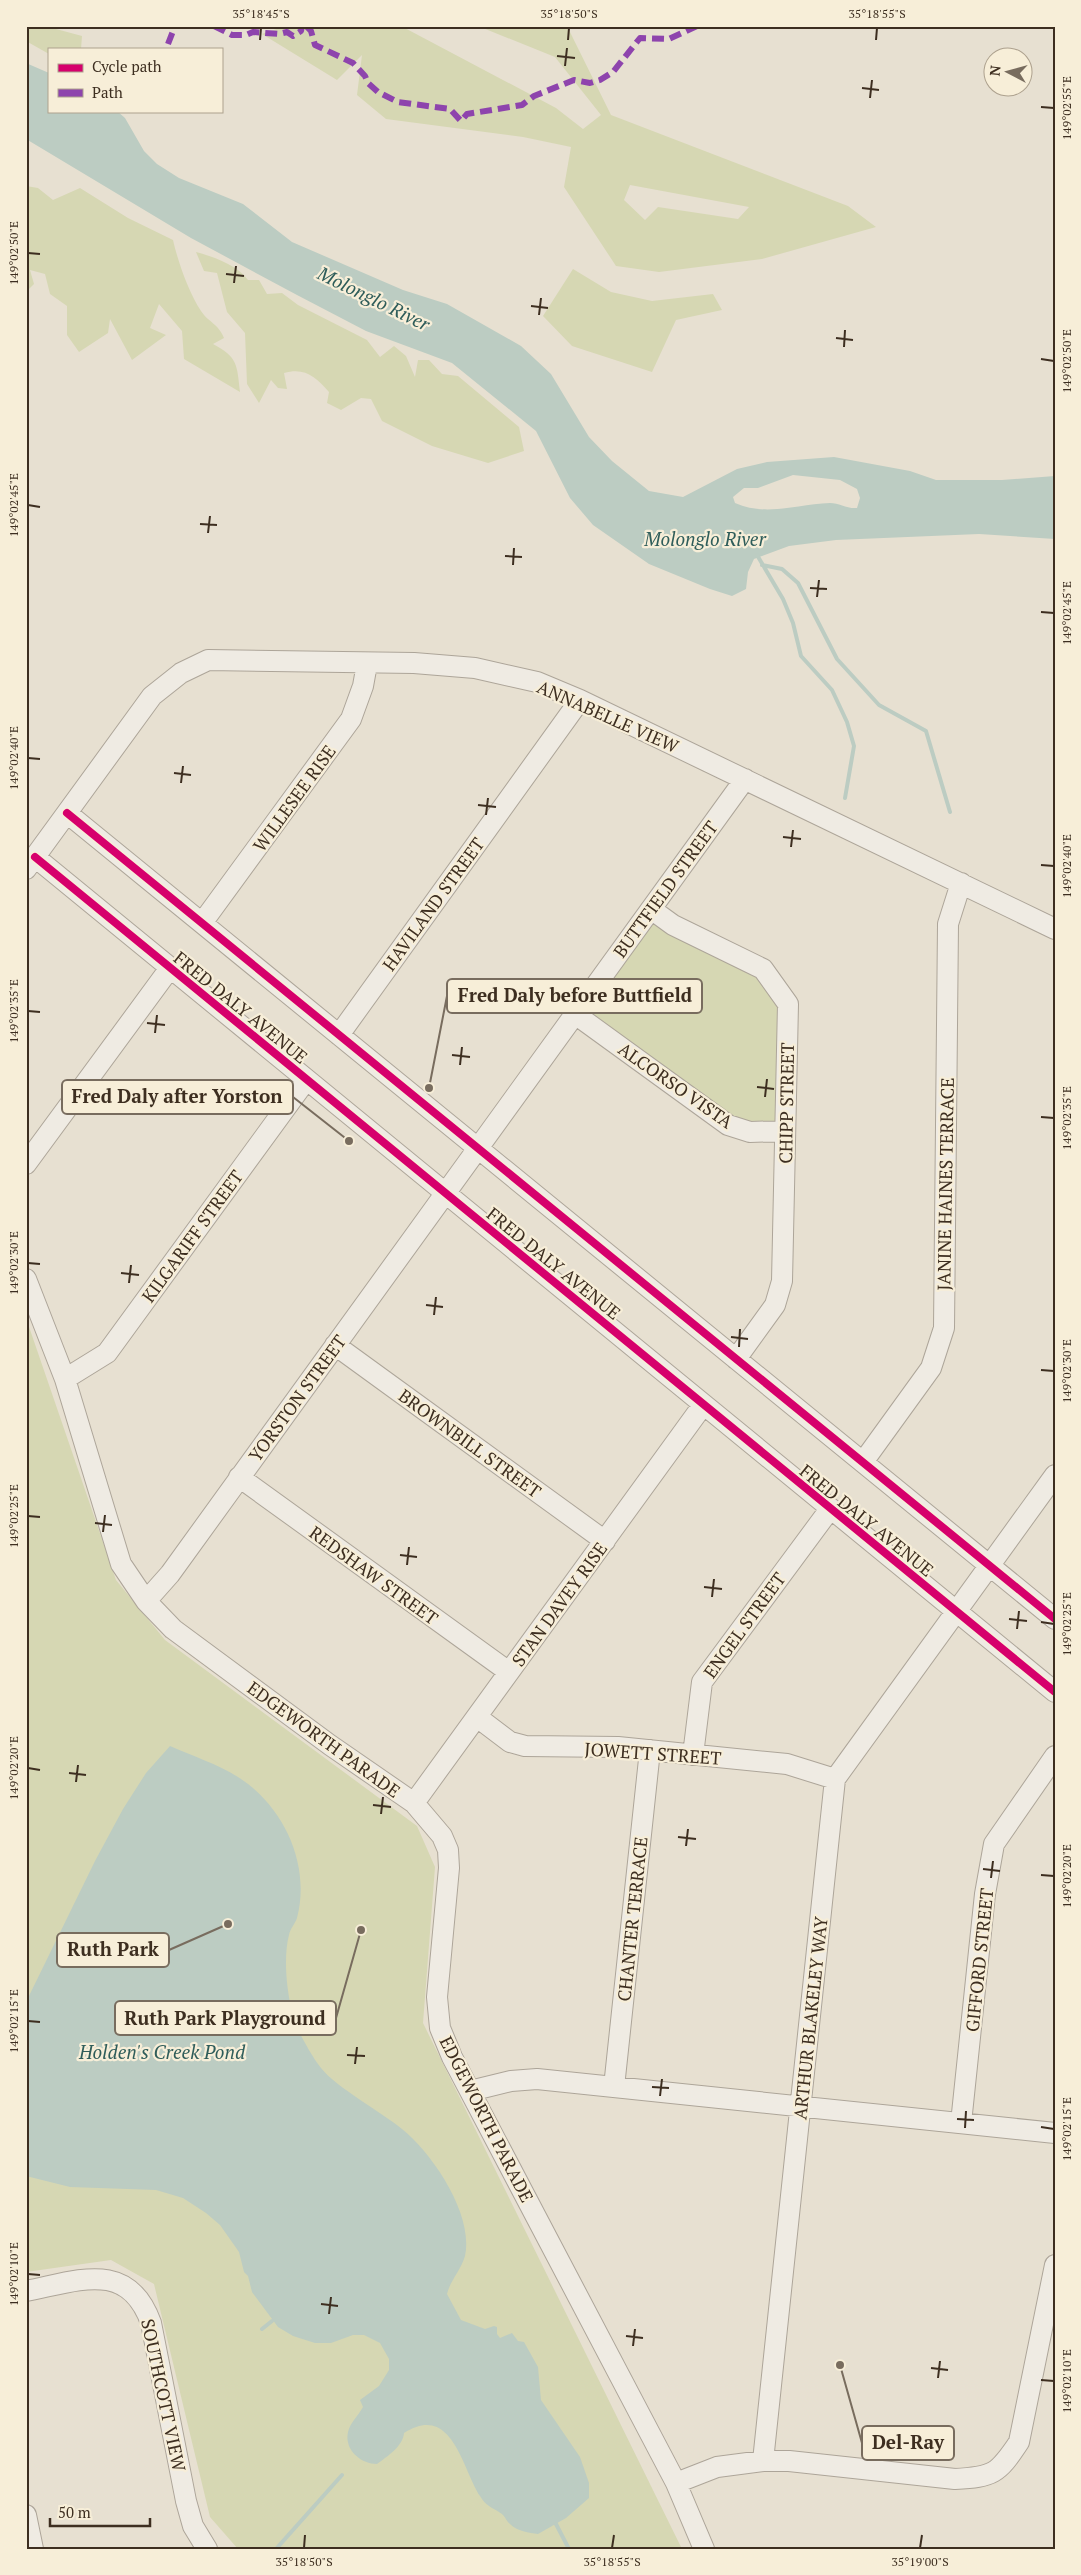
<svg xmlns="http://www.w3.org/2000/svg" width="1081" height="2575" viewBox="0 0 1081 2575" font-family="'PT Serif',serif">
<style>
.green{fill:#d6d7b3;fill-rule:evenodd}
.water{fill:#bcccc2;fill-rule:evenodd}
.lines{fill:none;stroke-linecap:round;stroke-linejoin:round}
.stream{stroke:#bcccc2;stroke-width:4}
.minor-casing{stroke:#ada599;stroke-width:22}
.minor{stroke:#efebe3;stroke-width:20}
.quiet{stroke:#8e44ad;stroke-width:6;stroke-dasharray:12 6;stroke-linecap:butt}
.cycleway-casing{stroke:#f7eed8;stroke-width:11}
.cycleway{stroke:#d6006c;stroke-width:8}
.ticks{fill:none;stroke:#3d2e20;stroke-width:2}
.labels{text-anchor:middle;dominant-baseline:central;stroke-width:4.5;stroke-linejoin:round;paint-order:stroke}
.street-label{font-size:18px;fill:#3d2e20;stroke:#f7eed8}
.water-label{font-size:19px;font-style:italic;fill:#2f5d5a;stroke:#f7eed8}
.leader{fill:none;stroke:#786c5e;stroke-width:2}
.callout-dot{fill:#786c5e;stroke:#f7eed8;stroke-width:2}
.callout{fill:#f7eed8;stroke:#786c5e;stroke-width:2}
.callout-label{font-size:19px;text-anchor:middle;font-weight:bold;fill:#3d2e20}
.neatline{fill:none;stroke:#3d2e20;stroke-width:2}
.ticks-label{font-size:12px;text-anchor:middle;fill:#3d2e20}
</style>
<rect width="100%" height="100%" fill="#e7e0d1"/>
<!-- green -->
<path class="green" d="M 26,26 L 45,26 L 82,36 L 81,49 L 49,49 L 49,54 L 26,41 Z
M 285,26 L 401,26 L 556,108 L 583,129 L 601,115 L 555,57 L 478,26 L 567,26 L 611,115 L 848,206 L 876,227 L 762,259 L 659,272 L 616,266 L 564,187 L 571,147 L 523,137 L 386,119 L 357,95 L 362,55 L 337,80 L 262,34 ZM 630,185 L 749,207 L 738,219 L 658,207 L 645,220 L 624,200 Z
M 26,186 L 38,188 L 53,200 L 80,188 L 128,218 L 173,240 C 178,262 189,293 201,311 C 209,323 218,323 224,338 L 213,344 C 238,357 237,365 240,392 L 184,359 L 182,331 L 159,304 L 150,328 L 166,335 L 132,360 L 110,319 L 108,333 L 79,352 L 67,335 L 67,306 L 50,294 L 45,274 L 30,270 L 34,284 L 26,292 Z
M 196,252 C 214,257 237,265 248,280 L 259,280 L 267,294 L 282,293 L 298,305 L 367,340 L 380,357 L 394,346 L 406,356 L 415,377 L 418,360 L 429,360 L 442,374 L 458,376 L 519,427 L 524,451 L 488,463 L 432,446 L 382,421 L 371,399 L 361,398 L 341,410 L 327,403 L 329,392 C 316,377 305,367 284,373 L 287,389 L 278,388 L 271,380 L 259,403 L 247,384 L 245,333 L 227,312 L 217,273 L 204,271 Z
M 573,269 L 611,292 L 652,301 L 713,294 L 722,310 L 676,320 L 652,372 L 572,346 L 543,316 Z
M 651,909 L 763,969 L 788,1004 L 785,1131 L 750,1132 L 575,1014 Z
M 26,1318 L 116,1580 L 165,1640 L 417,1826 L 435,1867 L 423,2023 L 682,2549 L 238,2549 L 210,2517 L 154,2284 L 111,2260 L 26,2272 Z"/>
<!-- water -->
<path class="water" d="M 26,63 L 49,73 L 49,111 L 117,111 L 125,118 L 144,151 L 157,164 L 179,178 L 243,204 L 292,242 L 403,290 L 447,304 L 521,346 L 551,374 L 589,437 L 612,461 L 649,491 L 683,497 L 737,469 L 767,462 L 834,457 L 910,471 L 936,480 L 1002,480 L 1055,476 L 1055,539 L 979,534 L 836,540 L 789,546 L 754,559 L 748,572 L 746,589 L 732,596 L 710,589 L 649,564 L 593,525 L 570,498 L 536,431 L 452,363 L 366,331 L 297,295 L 191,238 L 26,139 ZM 793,475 L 840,480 L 857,489 L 860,498 L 857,508 C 847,509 839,503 830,503 C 798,504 766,517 735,503 L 733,497 L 744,488 L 758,488 Z
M 170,1746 C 193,1756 217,1764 238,1777 C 284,1806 311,1865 297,1918 C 295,1924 290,1929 289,1935 C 282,1961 288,2008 299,2032 C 305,2043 313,2058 321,2068 C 337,2088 380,2111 402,2129 C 433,2154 474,2215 465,2256 C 461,2270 450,2281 447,2294 L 461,2320 L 485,2329 L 494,2326 L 497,2327 L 497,2334 L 500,2338 L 512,2333 L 518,2341 L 524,2342 L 538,2367 L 541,2400 L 580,2457 L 589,2483 L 589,2498 L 566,2518 L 538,2534 C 529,2533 517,2531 510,2524 C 507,2522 506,2518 503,2515 C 494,2507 488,2509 480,2496 C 462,2468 452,2402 404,2433 C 403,2446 388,2456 377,2464 C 360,2464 344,2449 348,2432 C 350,2423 358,2416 363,2407 L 360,2400 L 379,2386 L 389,2370 L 389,2359 L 380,2343 L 364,2335 L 353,2335 L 331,2343 L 315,2343 L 293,2336 L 278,2327 L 252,2292 L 248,2276 L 244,2272 L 239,2252 L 220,2225 L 206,2213 L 183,2198 L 156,2190 L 70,2187 L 26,2176 L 26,2002 L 95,1861 L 123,1809 L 146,1773 Z"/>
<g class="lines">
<!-- stream -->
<path class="stream" d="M 757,555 L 783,599 L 793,623 L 801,656 L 832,690 L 847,722 L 854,746 L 845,798
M 762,565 L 782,569 L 798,583 L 837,659 L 879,705 L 926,731 L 950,812
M 262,2329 L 272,2321
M 556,2524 L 569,2549
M 276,2549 L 342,2475"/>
<!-- minor casing -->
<g class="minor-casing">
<path id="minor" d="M 67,813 L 1055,1619
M 35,857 L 1055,1692
M 26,869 L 152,696 L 181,673 L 208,660 L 414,663 L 475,668 L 537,682 L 580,700 L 1055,929
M 651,909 L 673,925 L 763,969 L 788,1004 L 782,1281 L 775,1305 L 736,1359
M 202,923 L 351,719 L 363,686 L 367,664
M 575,1014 L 728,1125 L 750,1132 L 785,1131
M 339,1035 L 580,700
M 26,1164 L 170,968
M 26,1279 L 65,1379 L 121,1564 L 146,1601 L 173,1629 L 330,1745 L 414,1803 L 442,1836 L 448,1850 L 449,1868 L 437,1997 L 440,2028 L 452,2057 L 676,2483 L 704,2549
M 335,1345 L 605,1541
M 65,1379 L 107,1353 L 306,1080
M 863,1462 L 931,1368 L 944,1328 L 948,924 L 961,883
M 239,1477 L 509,1672
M 146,1601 L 170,1574 L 745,779
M 477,1717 L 510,1742 L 525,1746 L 618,1747 L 787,1764 L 835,1779
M 693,1755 L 702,1682 L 830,1509
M 414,1803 L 703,1405
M 614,2087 L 650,1750
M 470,2091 L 511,2081 L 537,2079 L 1055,2133
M 961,2123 L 985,1894 L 994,1844 L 1055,1756
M 26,2291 C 78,2281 128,2259 151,2323 L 186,2501 L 193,2526 L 207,2549
M 763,2461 L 835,1779 L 1055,1475
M 676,2483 L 717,2467 L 763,2461 L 789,2461 L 955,2479 C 993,2477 998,2474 1019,2442 L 1055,2265
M 26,2515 L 33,2549"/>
</g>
<!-- minor -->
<use href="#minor" class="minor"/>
<!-- quiet -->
<path class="quiet" d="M 214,26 L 232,35 L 246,35 L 253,32 L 279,34 L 287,32 L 293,36 L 301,31 L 302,26
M 306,26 L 311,31 L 315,45 L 353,63 L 365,76 L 368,83 L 378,92 L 398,102 L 450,109 L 461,121 L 467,114 L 522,105 L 534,96 L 574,80 L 590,83 L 600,80 L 613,72 L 640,38 L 669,39 L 697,26
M 168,44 L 173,31 L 171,26"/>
<!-- cycleway casing -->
<g class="cycleway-casing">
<path id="cycleway" d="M 67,813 L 1055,1619
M 35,857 L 1055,1692"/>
</g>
<!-- cycleway -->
<use href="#cycleway" class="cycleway"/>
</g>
<!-- ticks -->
<path class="ticks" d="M 260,40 L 261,28M 568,40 L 569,28M 876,40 L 877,28M 557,56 L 575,58M 565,66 L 567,48M 862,88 L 879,90M 870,98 L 872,80M 1041,107 L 1054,108M 28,253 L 40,254M 226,274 L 244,276M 234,283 L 236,266M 531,306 L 548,308M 539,315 L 541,298M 836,338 L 853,340M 844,347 L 845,330M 1041,359 L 1054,361M 28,505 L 40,507M 200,524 L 217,525M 208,533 L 210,516M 505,556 L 522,557M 513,565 L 514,548M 810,588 L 827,589M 817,597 L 819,580M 1041,612 L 1054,613M 28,758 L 40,759M 174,773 L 191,775M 181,783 L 183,766M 478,805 L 496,807M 486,815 L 488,798M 783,837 L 801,839M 791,847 L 793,830M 1041,865 L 1054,866M 28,1011 L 40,1012M 147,1023 L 165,1025M 155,1033 L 157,1015M 452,1055 L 470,1057M 460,1065 L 462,1047M 757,1087 L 774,1089M 765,1097 L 767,1079M 1041,1117 L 1054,1118M 28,1263 L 40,1264M 121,1273 L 139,1275M 129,1283 L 131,1265M 426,1305 L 443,1307M 434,1315 L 436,1297M 731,1337 L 748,1339M 739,1347 L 740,1329M 1041,1370 L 1054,1371M 28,1516 L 40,1517M 95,1523 L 112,1525M 103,1532 L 105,1515M 400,1555 L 417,1557M 407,1565 L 409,1547M 704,1587 L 722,1589M 712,1597 L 714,1579M 1009,1619 L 1027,1621M 1041,1622 L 1054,1624M 1017,1629 L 1019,1611M 28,1768 L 40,1770M 69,1773 L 86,1775M 76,1782 L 78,1765M 373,1805 L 391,1807M 381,1814 L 383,1797M 678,1837 L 696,1839M 686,1846 L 688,1829M 983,1869 L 1000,1871M 1041,1875 L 1054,1876M 991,1878 L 993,1861M 28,2021 L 40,2022M 347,2055 L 365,2056M 355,2064 L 357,2047M 652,2087 L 669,2088M 660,2096 L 662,2079M 957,2119 L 974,2120M 1041,2127 L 1054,2129M 965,2128 L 966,2111M 28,2274 L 40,2275M 321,2304 L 338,2306M 329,2314 L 331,2297M 626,2336 L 643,2338M 633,2346 L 635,2329M 931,2368 L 948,2370M 938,2378 L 940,2361M 1041,2380 L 1054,2381M 304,2548 L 305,2535M 612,2548 L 614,2535M 920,2548 L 922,2535"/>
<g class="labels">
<!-- street labels -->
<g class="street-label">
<text transform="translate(608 716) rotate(24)">ANNABELLE VIEW</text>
<text transform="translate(294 798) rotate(-54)">WILLESEE RISE</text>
<text transform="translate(665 889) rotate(-54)">BUTTFIELD STREET</text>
<text transform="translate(433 904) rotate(-54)">HAVILAND STREET</text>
<text transform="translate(241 1007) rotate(39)">FRED DALY AVENUE</text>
<text transform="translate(676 1085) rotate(35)">ALCORSO VISTA</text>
<text transform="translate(786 1103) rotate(-89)">CHIPP STREET</text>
<text transform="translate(945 1184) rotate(-89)">JANINE HAINES TERRACE</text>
<text transform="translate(192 1236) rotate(-54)">KILGARIFF STREET</text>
<text transform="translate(554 1263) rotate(39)">FRED DALY AVENUE</text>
<text transform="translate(297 1398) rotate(-54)">YORSTON STREET</text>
<text transform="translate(470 1443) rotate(36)">BROWNBILL STREET</text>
<text transform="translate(867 1520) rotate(39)">FRED DALY AVENUE</text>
<text transform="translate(374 1575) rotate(36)">REDSHAW STREET</text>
<text transform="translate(559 1604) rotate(-54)">STAN DAVEY RISE</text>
<text transform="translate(744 1625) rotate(-54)">ENGEL STREET</text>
<text transform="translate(324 1739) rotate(36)">EDGEWORTH PARADE</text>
<text transform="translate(653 1753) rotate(4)">JOWETT STREET</text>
<text transform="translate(632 1919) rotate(-84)">CHANTER TERRACE</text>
<text transform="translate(979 1960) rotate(-84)">GIFFORD STREET</text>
<text transform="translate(810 2018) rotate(-84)">ARTHUR BLAKELEY WAY</text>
<text transform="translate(487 2119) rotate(63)">EDGEWORTH PARADE</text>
<text transform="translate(164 2395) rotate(78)">SOUTHCOTT VIEW</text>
</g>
<!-- water labels -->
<g class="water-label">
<text transform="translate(374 298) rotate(26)">Molonglo River</text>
<text x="705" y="538">Molonglo River</text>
<text x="162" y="2051">Holden's Creek Pond</text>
</g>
</g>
<!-- callouts -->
<path class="leader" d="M429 1088L447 996M349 1141L293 1097M228 1924L169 1950M361 1930L336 2018M840 2365L862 2443"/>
<g class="callout-dot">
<circle cx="429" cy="1088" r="5"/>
<circle cx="349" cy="1141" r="5"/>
<circle cx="228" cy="1924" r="5"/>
<circle cx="361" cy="1930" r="5"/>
<circle cx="840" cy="2365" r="5"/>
</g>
<g class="callout">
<rect x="447" y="979" width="255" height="34" rx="5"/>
<rect x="62" y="1080" width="231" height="34" rx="5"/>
<rect x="57" y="1933" width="112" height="34" rx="5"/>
<rect x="115" y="2001" width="221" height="34" rx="5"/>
<rect x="862" y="2426" width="92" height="34" rx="5"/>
</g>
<g class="callout-label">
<text x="575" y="1002">Fred Daly before Buttfield</text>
<text x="177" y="1103">Fred Daly after Yorston</text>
<text x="113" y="1956">Ruth Park</text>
<text x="225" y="2025">Ruth Park Playground</text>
<text x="908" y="2449">Del-Ray</text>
</g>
<!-- border -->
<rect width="1081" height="2575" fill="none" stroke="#f7eed8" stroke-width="55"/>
<!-- legend -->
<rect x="48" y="48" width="175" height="65" fill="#f7eed8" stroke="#ada18e"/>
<rect x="58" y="64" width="25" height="8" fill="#d6006c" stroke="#ada18e"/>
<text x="92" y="72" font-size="15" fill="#3d2e20">Cycle path</text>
<rect x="58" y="89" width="25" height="8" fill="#8e44ad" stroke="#ada18e"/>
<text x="92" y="98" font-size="15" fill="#3d2e20">Path</text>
<!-- north arrow -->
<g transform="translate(1008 72) rotate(276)"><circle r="24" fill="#f7eed8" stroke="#ada18e"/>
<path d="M0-4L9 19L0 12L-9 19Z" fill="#786c5e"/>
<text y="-8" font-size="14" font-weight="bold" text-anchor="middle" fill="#3d2e20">N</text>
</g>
<!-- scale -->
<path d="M50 2518v8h100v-8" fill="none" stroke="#3d2e20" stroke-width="2.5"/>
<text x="58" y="2518" font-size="15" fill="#3d2e20" stroke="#f7eed8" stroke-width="4" paint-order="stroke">50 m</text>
<rect x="28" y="28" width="1026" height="2520" class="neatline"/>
<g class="ticks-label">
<text x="261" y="18">35°18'45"S</text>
<text x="569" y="18">35°18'50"S</text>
<text x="877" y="18">35°18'55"S</text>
<text transform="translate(1067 108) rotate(-90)" y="4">149°02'55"E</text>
<text transform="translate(14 253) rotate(-90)" y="4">149°02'50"E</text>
<text transform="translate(1067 361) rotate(-90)" y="4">149°02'50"E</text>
<text transform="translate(14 505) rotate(-90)" y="4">149°02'45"E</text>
<text transform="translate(1067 613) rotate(-90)" y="4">149°02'45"E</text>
<text transform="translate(14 758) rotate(-90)" y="4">149°02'40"E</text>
<text transform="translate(1067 866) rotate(-90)" y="4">149°02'40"E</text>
<text transform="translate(14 1011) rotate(-90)" y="4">149°02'35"E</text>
<text transform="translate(1067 1118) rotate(-90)" y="4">149°02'35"E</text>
<text transform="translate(14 1263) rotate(-90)" y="4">149°02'30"E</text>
<text transform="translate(1067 1371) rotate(-90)" y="4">149°02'30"E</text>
<text transform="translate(14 1516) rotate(-90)" y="4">149°02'25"E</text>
<text transform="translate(1067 1624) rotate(-90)" y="4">149°02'25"E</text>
<text transform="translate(14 1768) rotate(-90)" y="4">149°02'20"E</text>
<text transform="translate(1067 1876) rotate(-90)" y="4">149°02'20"E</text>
<text transform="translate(14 2021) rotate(-90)" y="4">149°02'15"E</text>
<text transform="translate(1067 2129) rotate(-90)" y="4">149°02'15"E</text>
<text transform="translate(14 2274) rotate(-90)" y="4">149°02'10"E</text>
<text transform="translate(1067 2381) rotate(-90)" y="4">149°02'10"E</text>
<text x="304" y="2566">35°18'50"S</text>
<text x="612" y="2566">35°18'55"S</text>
<text x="920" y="2566">35°19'00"S</text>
</g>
</svg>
